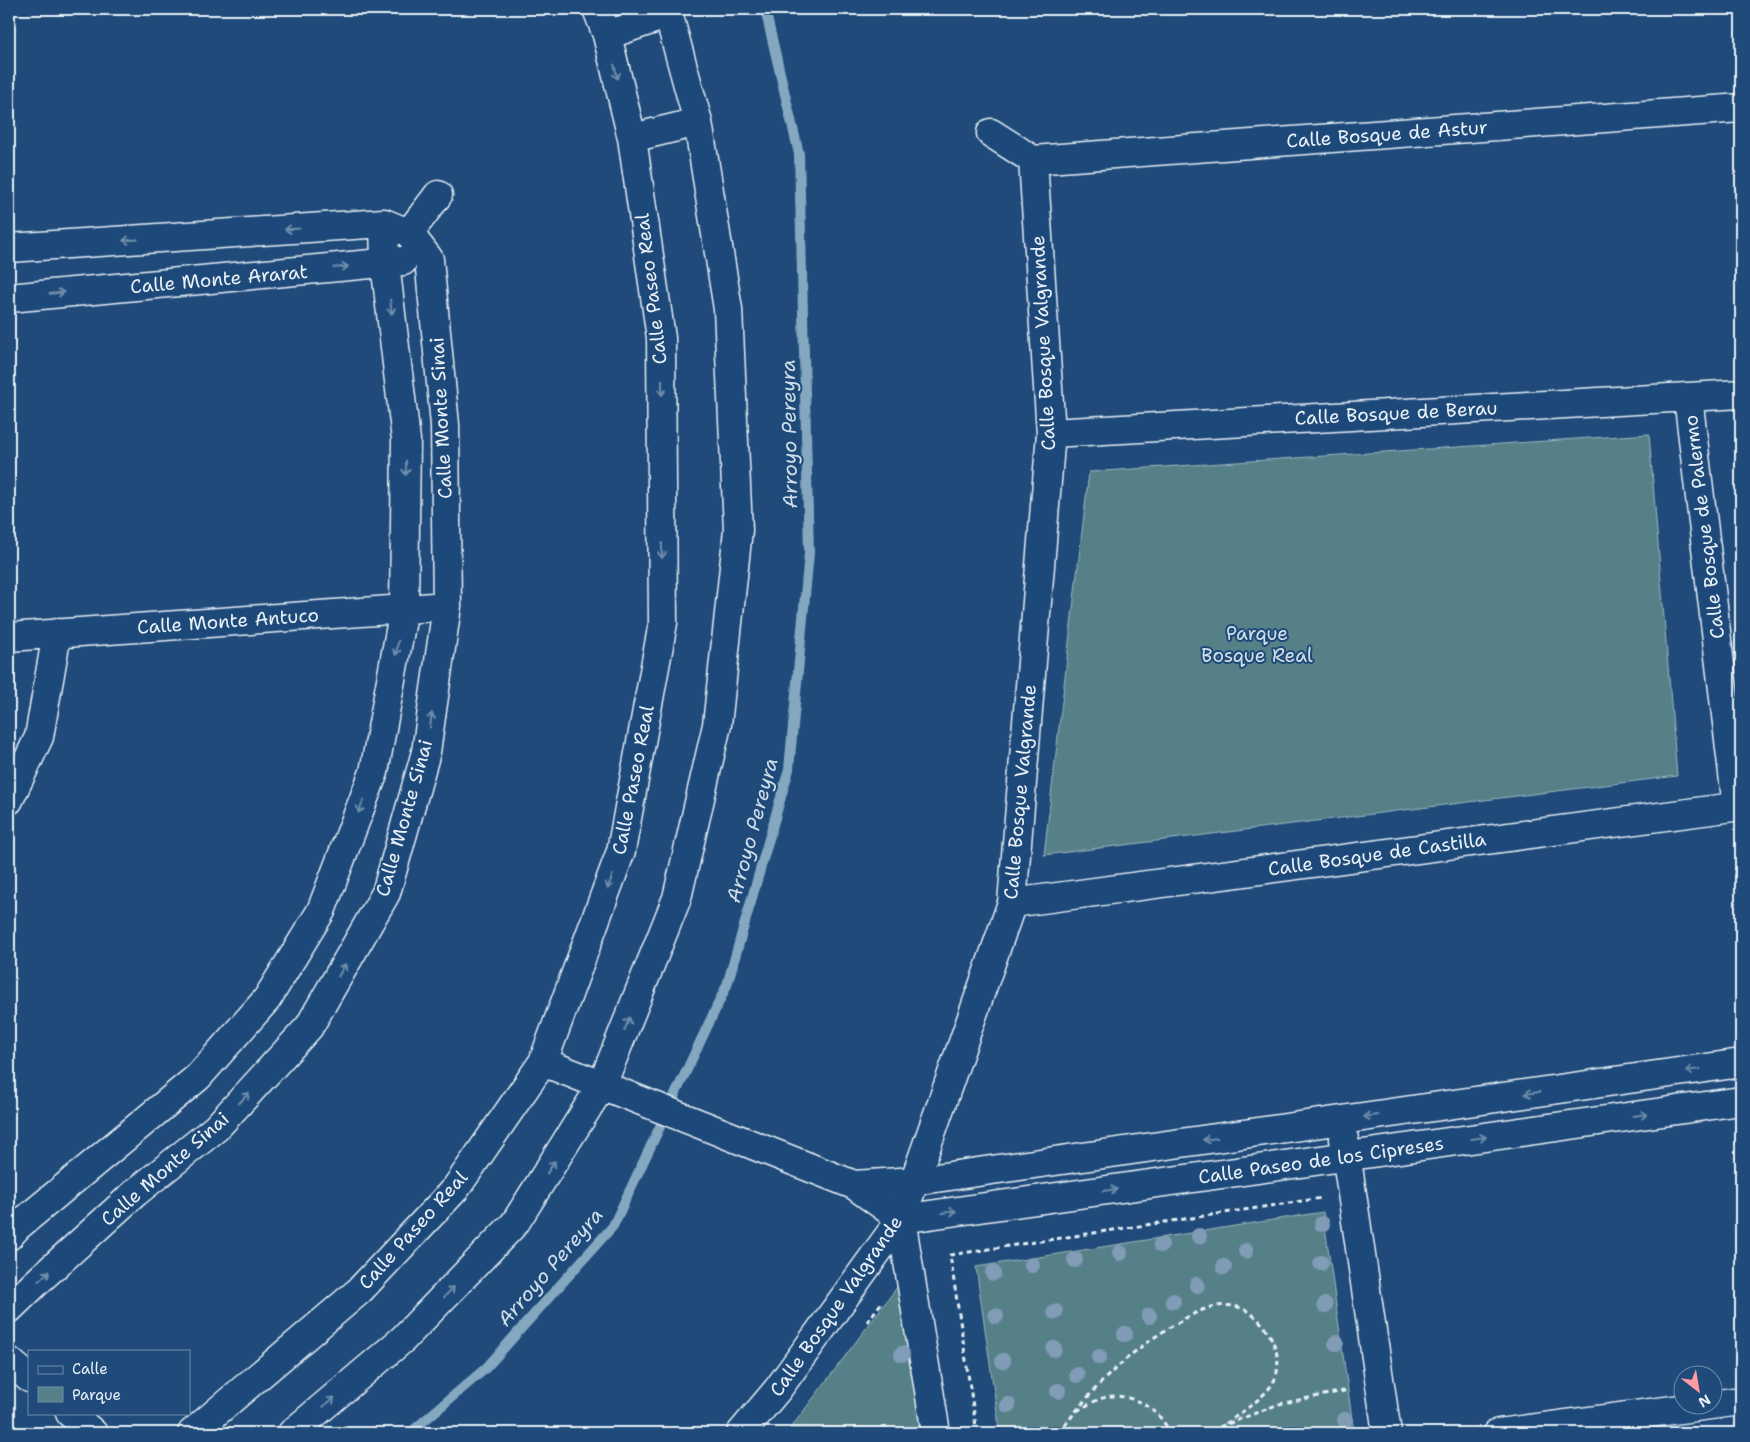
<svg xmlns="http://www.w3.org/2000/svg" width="1750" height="1442" viewBox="0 0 1750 1442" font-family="'Shantell Sans',sans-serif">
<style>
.green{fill:#568087;stroke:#9fb8c0}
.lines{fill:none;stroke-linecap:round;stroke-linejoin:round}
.stream{stroke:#83a8c0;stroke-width:10}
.minor-casing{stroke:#e8f1f8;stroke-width:31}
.path{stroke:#e8f1f8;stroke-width:3;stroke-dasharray:5 4;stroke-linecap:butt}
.minor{stroke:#1f4a7a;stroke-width:28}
.tree{fill:#819cb6}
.oneway{stroke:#6f8dac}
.labels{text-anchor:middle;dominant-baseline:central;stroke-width:4;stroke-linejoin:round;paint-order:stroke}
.street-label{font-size:19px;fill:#e8f1f8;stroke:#1f4a7a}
.park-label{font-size:19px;fill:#d2e0e7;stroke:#1f4a7a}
.water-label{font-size:20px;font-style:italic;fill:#cfdfea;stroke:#1f4a7a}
</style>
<rect width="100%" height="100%" fill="#1f4a7a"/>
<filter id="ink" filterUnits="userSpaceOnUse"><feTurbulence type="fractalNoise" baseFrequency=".02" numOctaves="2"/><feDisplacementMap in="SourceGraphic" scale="10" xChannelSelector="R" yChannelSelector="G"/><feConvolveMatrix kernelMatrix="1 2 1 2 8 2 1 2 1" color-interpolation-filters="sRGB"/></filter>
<g filter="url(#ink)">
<!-- green -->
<path class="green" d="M 1649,434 L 1677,776 L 1044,855 L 1089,472 Z
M 1323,1212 L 1354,1433 L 1000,1433 L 976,1267 Z
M 898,1286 L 922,1433 L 787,1433 Z"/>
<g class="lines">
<!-- stream -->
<path class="stream" d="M 410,1433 L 486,1368 L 613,1226 L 727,985 L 789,769 L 809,553 L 799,154 L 765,9"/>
<!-- minor casing -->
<g class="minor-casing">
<path id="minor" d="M 607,35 L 669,14
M 991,133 L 1033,160
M 632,138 L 698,122
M 1033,160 L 1741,108
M 409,233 L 438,195
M 9,248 L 384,223 L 401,230
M 9,298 L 403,261
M 1688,397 L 1737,807
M 1051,433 L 1741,394
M 9,637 L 447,606
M 9,800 L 39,737 L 57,633
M 1012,903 L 1741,806
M 543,1062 L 854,1185 L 901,1219
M 1344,1139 L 1387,1433
M 854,1185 L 915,1181 L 1741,1063
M 901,1219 L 1741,1101
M 901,1219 L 936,1433
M 9,1236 L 18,1226 L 198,1077 L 267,999 L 321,911 L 374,772 L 404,609 L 406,440 L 385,263 L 384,223
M 9,1309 L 38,1281 L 135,1193 L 216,1128 L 309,1027 L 386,893 L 426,752 L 447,606 L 445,425 L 429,259 L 409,233
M 9,1361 L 29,1378
M 70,1413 L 93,1433
M 192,1433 L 359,1291 L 456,1188 L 543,1062 L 621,851 L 663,623 L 661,338 L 632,138 L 607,35 L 597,9
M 292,1433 L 403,1339 L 515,1223 L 602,1085 L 677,898 L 717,725 L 738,530 L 728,309 L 698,122 L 667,9
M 741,1433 L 778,1389 L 901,1219 L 1012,903 L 1051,433 L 1033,160
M 1498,1433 L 1741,1401"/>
</g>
<!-- path -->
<path class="path" d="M 867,1322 L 883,1301
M 1077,1411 C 1086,1406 1095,1400 1106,1397 C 1120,1393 1143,1401 1154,1411 C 1161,1417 1166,1426 1171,1433
M 977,1433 L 950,1255 L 1322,1198
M 1059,1433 C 1091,1390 1125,1354 1172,1326 C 1186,1318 1200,1309 1216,1306 C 1225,1305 1235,1305 1243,1309 C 1268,1320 1289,1361 1271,1386 C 1258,1403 1237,1415 1220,1427
M 1213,1433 L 1220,1427 L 1279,1404 L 1349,1390"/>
<!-- minor -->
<use href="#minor" class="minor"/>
</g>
<!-- trees -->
<g class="tree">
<circle cx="1322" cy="1224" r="8"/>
<circle cx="1199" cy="1236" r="8"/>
<circle cx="1161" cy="1245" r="8"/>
<circle cx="1246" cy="1251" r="8"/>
<circle cx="1120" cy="1253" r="8"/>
<circle cx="1075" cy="1260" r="8"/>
<circle cx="1321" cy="1263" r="8"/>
<circle cx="1032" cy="1265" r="8"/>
<circle cx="1224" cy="1267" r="8"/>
<circle cx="993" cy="1273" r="8"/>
<circle cx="1197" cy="1285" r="8"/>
<circle cx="1173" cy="1301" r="8"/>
<circle cx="1325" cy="1305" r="8"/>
<circle cx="1055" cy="1312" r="8"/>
<circle cx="996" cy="1316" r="8"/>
<circle cx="1149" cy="1316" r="8"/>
<circle cx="1125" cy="1334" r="8"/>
<circle cx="1336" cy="1343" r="8"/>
<circle cx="1054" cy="1349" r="8"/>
<circle cx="902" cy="1354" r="8"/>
<circle cx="1099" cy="1357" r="8"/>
<circle cx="1003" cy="1361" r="8"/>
<circle cx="1077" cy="1375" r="8"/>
<circle cx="1058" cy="1391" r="8"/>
<circle cx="1008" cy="1405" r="8"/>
<circle cx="1345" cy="1420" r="8"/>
</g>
<!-- one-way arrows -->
<defs><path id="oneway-shaft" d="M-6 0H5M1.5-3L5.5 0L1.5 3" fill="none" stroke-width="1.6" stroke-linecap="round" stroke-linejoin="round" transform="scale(1.25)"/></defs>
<g class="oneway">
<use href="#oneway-shaft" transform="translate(616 72) rotate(76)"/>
<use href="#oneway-shaft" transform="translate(292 229) rotate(176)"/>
<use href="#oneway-shaft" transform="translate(130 240) rotate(176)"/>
<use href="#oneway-shaft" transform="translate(341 267) rotate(-5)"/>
<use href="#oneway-shaft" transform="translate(57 293) rotate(-5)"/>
<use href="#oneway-shaft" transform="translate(391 307) rotate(83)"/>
<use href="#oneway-shaft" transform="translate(662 388) rotate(90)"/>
<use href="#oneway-shaft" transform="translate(406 468) rotate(91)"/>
<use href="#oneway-shaft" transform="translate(662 551) rotate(90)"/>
<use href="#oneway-shaft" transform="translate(397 648) rotate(100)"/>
<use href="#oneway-shaft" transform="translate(431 720) rotate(-82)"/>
<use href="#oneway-shaft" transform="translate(361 806) rotate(111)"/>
<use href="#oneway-shaft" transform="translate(610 882) rotate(111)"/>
<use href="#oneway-shaft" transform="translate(342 970) rotate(-60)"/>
<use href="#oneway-shaft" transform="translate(627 1024) rotate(-68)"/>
<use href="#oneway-shaft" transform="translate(1693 1070) rotate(172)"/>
<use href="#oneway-shaft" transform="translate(1532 1093) rotate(172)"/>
<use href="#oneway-shaft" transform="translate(244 1098) rotate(-47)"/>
<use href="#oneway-shaft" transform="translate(1640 1115) rotate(-8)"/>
<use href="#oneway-shaft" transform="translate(1371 1116) rotate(172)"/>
<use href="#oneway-shaft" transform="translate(1479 1138) rotate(-8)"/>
<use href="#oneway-shaft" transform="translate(1210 1139) rotate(172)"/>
<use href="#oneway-shaft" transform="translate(551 1167) rotate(-58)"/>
<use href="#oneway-shaft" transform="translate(1110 1190) rotate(-8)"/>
<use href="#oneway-shaft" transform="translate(949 1212) rotate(-8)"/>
<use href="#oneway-shaft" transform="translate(44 1276) rotate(-42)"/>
<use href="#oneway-shaft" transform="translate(449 1292) rotate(-46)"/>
<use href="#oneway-shaft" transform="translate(329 1402) rotate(-40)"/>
</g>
</g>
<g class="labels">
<!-- street labels -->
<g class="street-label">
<text transform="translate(1387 134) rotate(-4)">Calle Bosque de Astur</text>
<text transform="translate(219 279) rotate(-5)">Calle Monte Ararat</text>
<text transform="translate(651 289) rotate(-97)">Calle Paseo Real</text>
<text transform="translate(1043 343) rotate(-93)">Calle Bosque Valgrande</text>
<text transform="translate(1396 413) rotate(-3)">Calle Bosque de Berau</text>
<text transform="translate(441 418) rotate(-93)">Calle Monte Sinai</text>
<text transform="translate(1704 527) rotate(-97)">Calle Bosque de Palermo</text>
<text transform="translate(228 621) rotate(-4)">Calle Monte Antuco</text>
<text transform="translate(633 780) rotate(-79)">Calle Paseo Real</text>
<text transform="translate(1020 792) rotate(-85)">Calle Bosque Valgrande</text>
<text transform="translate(404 818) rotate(-74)">Calle Monte Sinai</text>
<text transform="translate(1377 854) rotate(-8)">Calle Bosque de Castilla</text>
<text transform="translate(1321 1160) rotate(-8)">Calle Paseo de los Cipreses</text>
<text transform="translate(165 1169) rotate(-41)">Calle Monte Sinai</text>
<text transform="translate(413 1230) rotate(-48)">Calle Paseo Real</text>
<text transform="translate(836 1306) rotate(-55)">Calle Bosque Valgrande</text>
</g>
<!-- park labels -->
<g class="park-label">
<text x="1257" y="633">Parque<tspan x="1257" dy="22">Bosque Real</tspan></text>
</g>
<!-- water labels -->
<g class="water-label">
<text transform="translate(789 434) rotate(-91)">Arroyo Pereyra</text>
<text transform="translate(752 830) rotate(-75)">Arroyo Pereyra</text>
<text transform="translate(550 1267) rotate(-49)">Arroyo Pereyra</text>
</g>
</g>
<!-- margin -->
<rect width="1750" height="1442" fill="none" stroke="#1f4a7a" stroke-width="30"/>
<rect x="15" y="15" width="1720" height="1412" fill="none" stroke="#e8f1f8" stroke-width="2" filter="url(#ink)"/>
<!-- legend -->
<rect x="28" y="1350" width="162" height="65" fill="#1f4a7a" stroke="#6f8dac"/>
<rect x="38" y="1366" width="25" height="8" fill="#1f4a7a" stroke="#6f8dac"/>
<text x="72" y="1374" font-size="15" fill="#e8f1f8">Calle</text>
<rect x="38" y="1387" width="25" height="15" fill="#568087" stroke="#6f8dac"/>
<text x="72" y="1400" font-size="15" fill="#e8f1f8">Parque</text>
<!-- north arrow -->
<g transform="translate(1698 1390) rotate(149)"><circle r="24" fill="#1f4a7a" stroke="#6f8dac"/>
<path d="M0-4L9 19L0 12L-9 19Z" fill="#ff9aa2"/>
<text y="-8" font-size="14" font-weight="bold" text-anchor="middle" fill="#e8f1f8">N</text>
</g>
</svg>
